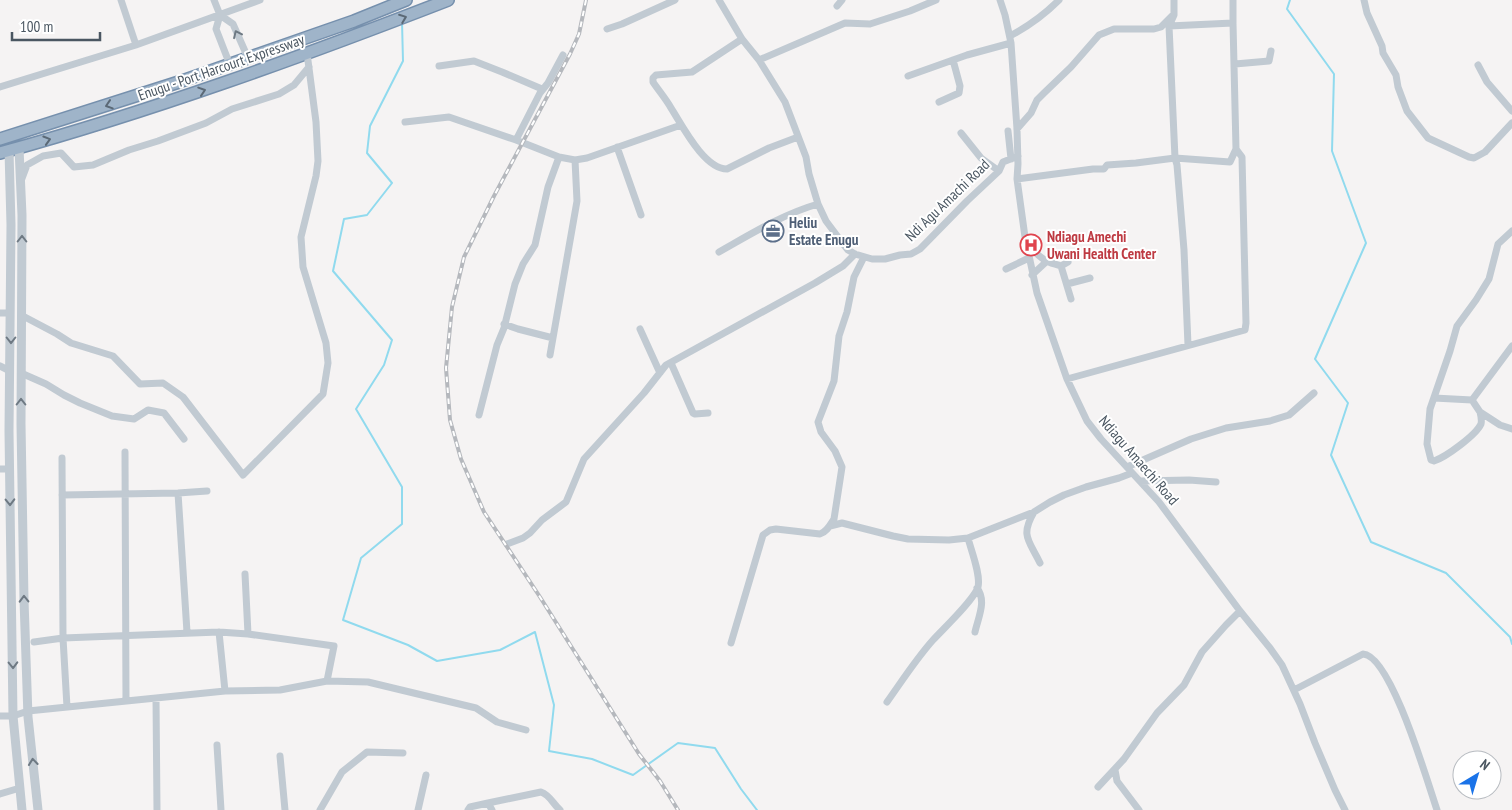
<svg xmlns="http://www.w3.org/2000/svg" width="1512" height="810" viewBox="0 0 1512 810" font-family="'PT Sans Narrow',sans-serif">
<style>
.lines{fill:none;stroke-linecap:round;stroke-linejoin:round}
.stream{stroke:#90daee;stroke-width:2}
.trunk-casing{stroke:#7690ad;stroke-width:14}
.minor{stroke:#c1cad2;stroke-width:7}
.tertiary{stroke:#c1cad2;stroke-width:9}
.trunk{stroke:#9fb4c9;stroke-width:11}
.rail-casing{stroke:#b5b8bd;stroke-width:4}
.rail{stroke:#fff;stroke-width:2;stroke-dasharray:5.5;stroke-linecap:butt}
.oneway{stroke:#5b6976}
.oneway2{stroke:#6e7983}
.labels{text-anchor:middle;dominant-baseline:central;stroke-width:4;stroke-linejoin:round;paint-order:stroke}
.street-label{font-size:15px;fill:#4a5661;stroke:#fff}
.service-label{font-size:15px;font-weight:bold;fill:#4e5e75;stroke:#fff;text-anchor:start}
.health-label{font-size:15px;font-weight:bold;fill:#be3a42;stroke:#fff;text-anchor:start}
</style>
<rect width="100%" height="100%" fill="#f5f3f3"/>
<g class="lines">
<!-- stream -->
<path class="stream" d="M 1290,0 L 1287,9 L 1334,74 L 1332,151 L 1366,243 L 1315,359 L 1348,403 L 1331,455 L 1371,542 L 1446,573 L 1510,637 L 1512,644
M 402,22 L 403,61 L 370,126 L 367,153 L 392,183 L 367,215 L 344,219 L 333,271 L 392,340 L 384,365 L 356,409 L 402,487 L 402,524 L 361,558 L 343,620 L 408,645 L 437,661 L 500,650 L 535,632 L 554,705 L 549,751 L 592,759 L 633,775 L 678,743 L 715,748 L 741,789 L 757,810"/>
<!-- trunk casing -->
<g class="trunk-casing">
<path id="trunk" d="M 0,139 L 179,82 L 354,21 L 406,0
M 0,153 C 152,111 301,57 448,0"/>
</g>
<!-- minor -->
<path class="minor" d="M 121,0 L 136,45 L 260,0
M 214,0 L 220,15 L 216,29 L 230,65
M 719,0 L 742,39 L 759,60 L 785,102 L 806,157 L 809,174 L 818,204 L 826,221 L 844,245 L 848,250 L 855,254 L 872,259 L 885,259 L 900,255 L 911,254 L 920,249 L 967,201 L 999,171 L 1003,162 L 1018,156
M 1000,0 L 1005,15 L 1011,43 L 1017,129 L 1018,164 L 1017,179 L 1025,237 L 1037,293 L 1067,379 L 1087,421 L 1101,439 L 1159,502 L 1240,611 L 1270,648 L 1282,665 L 1300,704 L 1315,743 L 1335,790 L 1345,810
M 1174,0 L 1174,15 L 1169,26 L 1175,158 L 1177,165 L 1184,250 L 1188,345
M 1233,0 L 1233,23
M 1364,0 L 1367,13 L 1382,46 L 1383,53 L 1396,75 L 1398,87 L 1407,111 L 1428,138 L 1469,157 L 1474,158 L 1485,152 L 1512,123
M 837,6 L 842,0
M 220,15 L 233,24 L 248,58
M 607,29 L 622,24 L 675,0
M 1010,36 C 1029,26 1044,15 1059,0
M 742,39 L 692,72 L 656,75 L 653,78 L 653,82 C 659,91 666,99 671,108 C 682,125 704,169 727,169 L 769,148 L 798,137
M 759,60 L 845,23 L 870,24 L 910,11 L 936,0
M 1235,64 L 1269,61 L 1271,51
M 1478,65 L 1487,82 L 1512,111
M 439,66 L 474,61 L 502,72 L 542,89
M 908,76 L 967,55 L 1011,43
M 0,87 L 136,45
M 939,102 L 959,93 L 960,86 L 953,60
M 405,122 L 449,117 L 516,140 L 559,157
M 1017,129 L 1031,113 L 1037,100 L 1044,93 L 1071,67 L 1099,35 L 1114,29 L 1154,29 L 1161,27 L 1172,16
M 1008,131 L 1011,159
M 961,133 L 981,158 L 999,171
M 516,140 L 540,93 L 548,83 L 563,55
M 617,147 L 641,215
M 1017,179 L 1093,169 L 1104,169 L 1107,165 L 1136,163 L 1175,158 L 1230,162 L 1236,149
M 21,181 L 27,165 L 43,156 L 61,153 L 74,167 L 93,165 L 129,150 L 158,141 L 206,123 L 232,109 L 279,94 L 294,85 L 309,67
M 1027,242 C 1032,249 1041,259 1049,262 C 1053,264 1056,264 1061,266 L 1071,299
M 719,252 C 751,234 783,214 818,204
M 1061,266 L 1068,262
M 1006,269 L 1029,258
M 1032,275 L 1046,262
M 1067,284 L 1090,278
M 0,313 L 10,313
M 21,315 L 57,334 L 71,343 L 113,356 L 140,384 L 163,383 L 183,397 L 243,475 L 323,394 L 328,363 L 326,343 L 303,267 L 301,237 L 316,176 L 318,161 L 316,122 L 307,53
M 504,324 L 518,329 L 553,338
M 640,329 L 660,373
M 550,355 L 577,201 L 575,160
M 671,363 L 693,413 L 695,414 L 708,413
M 0,366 L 10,371
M 21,373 L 46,384 L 64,395 L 80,403 L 112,416 L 134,419 L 148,410 L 164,413 L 184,439
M 1067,379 L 1245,330 L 1246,323 L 1242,157 L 1236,149 L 1233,23 L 1169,26
M 1434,398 L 1472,400
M 1472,400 L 1512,346
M 1472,400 L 1480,412 L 1500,425 L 1512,429
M 1480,412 C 1481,416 1482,420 1481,424 C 1476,435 1446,457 1434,461 L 1431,460 L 1427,444 L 1430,409 L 1450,351 L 1457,326 L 1476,300 L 1489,279 L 1498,244 L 1512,231
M 479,415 L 497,345 L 504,328 L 515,284 L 523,264 L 535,245 L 548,187 L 559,157 L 575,160 L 587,158 L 681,125
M 125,452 L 126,701
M 62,458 L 63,638 L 67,707
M 1127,467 L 1191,439 L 1226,428 L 1270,421 L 1289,415 L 1314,393
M 0,469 L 10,469
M 1140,481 L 1189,480 L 1216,482
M 178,493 L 187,632
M 62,495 L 178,493 L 207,491
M 1034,512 C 1020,536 1029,540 1040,563
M 830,526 L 842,523 L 893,536 L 908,539 L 949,540 L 968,538 L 1034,512 L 1050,502 L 1064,495 L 1086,487 L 1119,478 L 1132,473
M 507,544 L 523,538 L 530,533 L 542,520 L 566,502 L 584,459 L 644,393 L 666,365 L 815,283 L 843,266 L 855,254
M 245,574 L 248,634
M 219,632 L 225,691
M 975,632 C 978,618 987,601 977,588
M 34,642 L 63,638 L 219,632 L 248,634 L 334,646 L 327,681
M 731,643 L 763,535 L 770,530 L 776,529 L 820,534 C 827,532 830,525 834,519 L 842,467 L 835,451 L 821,432 L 818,422 L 834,381 L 839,336 L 847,312 L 854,277 L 864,257
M 1294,690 L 1363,654 C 1391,655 1428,784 1437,810
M 156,698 L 157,810
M 887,702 C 902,681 916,659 933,640 C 944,628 974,600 978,587 C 981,575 971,550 968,538
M 0,716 L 13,716 L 28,711 L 225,691 L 280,690 L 327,681 L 368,682 L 476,708 L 497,722 L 526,730
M 217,745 L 221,810
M 280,756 L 285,810
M 1115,770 L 1117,781 L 1139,810
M 1098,787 L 1124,759 L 1157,713 L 1184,685 L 1202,652 L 1226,625 L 1240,611
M 0,794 L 20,788
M 320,810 L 342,772 L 367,752 L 403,753
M 418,810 L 426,775
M 468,810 L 470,807 L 488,803
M 492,810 L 488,803 L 541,792 C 550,795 553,804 560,810"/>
<!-- tertiary -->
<path class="tertiary" d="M 19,148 L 22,215 L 21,424 L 24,600 L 28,717 L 38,810
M 9,151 L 11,225 L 9,431 L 13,716 L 22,810"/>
<!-- trunk -->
<use href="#trunk" class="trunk"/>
<!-- rail casing -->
<g class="rail-casing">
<path id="rail" d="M 586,0 L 579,34 L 570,54 L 494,196 L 464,257 L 452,307 L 446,368 L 450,420 L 461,459 L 484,512 L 540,597 L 639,754 L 660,781 L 678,810"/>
</g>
<!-- rail -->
<use href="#rail" class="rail"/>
</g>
<!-- one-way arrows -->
<defs><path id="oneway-chevron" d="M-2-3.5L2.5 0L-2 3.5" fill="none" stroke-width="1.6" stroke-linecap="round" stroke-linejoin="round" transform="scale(1.25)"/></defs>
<g class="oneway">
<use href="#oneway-chevron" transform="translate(403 18) rotate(-21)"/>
<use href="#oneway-chevron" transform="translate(202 91) rotate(-18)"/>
<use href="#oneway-chevron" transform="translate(109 105) rotate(162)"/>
<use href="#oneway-chevron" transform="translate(47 140) rotate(-17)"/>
</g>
<g class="oneway2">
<use href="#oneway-chevron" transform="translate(237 34) rotate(-115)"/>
<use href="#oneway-chevron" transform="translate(22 239) rotate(-90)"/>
<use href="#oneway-chevron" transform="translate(11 340) rotate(90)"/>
<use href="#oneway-chevron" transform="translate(21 402) rotate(-90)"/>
<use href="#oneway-chevron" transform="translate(10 502) rotate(89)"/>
<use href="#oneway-chevron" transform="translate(24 599) rotate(-91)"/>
<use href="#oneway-chevron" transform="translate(13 665) rotate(89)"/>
<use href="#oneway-chevron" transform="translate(33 762) rotate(-96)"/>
</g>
<!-- icons -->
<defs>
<g id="office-ring" transform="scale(1.125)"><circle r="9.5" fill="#fff" stroke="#5c6f8a" stroke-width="1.5"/><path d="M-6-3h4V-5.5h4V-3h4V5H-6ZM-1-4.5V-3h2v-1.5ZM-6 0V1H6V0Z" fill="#5c6f8a"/></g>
<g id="hospital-ring" transform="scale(1.125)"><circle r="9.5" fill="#fff" stroke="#e0444e" stroke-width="1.5"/><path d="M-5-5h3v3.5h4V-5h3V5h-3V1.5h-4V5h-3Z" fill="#e0444e"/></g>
</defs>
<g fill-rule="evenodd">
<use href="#office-ring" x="773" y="231"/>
<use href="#hospital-ring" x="1031" y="245"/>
</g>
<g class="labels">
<!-- street labels -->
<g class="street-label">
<text transform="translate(221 67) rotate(-19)">Enugu - Port Harcourt Expressway</text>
<text transform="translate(947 200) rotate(-44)">Ndi Agu Amachi Road</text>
<text transform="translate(1139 460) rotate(49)">Ndiagu Amaechi Road</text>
</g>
<!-- service labels -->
<g class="service-label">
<text x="789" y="222">Heliu<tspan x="789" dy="17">Estate Enugu</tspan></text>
</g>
<!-- health labels -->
<g class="health-label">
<text x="1047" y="236">Ndiagu Amechi<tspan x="1047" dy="17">Uwani Health Center</tspan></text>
</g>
</g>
<!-- north arrow -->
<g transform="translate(1477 775) rotate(38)"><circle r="24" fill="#ffffff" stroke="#b7bbc0"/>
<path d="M0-4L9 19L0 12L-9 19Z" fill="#1a73e8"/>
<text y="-8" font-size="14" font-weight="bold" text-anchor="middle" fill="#4a5661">N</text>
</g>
<!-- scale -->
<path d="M12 32v8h88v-8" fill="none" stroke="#4a5661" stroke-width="2.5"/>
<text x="20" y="32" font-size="15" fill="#4a5661" stroke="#ffffff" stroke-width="4" paint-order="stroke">100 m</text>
</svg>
